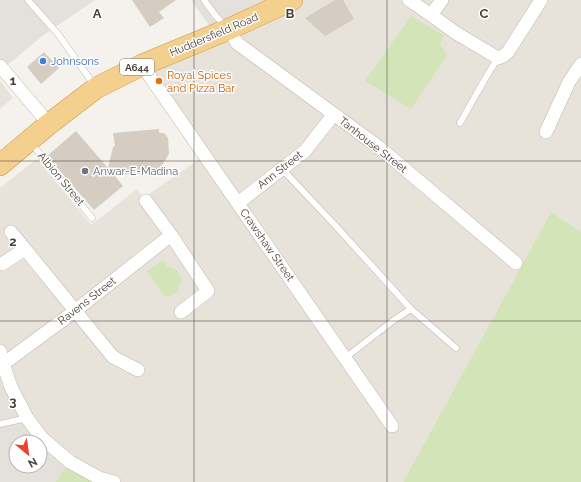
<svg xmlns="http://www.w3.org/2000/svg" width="581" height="482" viewBox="0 0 581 482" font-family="Raleway,sans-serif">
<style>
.residential{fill:#e8e3da}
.industrial{fill:#e4e1dd;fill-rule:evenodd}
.green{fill:#d3e5b8}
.building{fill:#d5cdc2}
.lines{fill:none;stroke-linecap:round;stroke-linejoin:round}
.service-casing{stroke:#bfb9af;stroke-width:7}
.minor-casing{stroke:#bfb9af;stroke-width:14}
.trunk-casing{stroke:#d19949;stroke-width:22}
.service{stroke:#fff;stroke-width:6}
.minor{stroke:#fff;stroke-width:13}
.trunk{stroke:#f4d08e;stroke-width:21}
.grid{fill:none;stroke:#48423a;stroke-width:1;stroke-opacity:0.55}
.shop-dot{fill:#3f7fe0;stroke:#fff;stroke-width:1.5}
.food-dot{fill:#e8710a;stroke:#fff;stroke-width:1.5}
.worship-dot{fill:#6b7280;stroke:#fff;stroke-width:1.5}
.labels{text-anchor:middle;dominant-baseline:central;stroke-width:3;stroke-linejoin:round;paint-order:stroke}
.shield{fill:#fff;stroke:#7f7b75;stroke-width:1}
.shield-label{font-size:10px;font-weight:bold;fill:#48423a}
.street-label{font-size:11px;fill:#48423a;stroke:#fff}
.shop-label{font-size:11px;fill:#366cbe;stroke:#fff;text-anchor:start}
.food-label{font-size:11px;fill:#c56008;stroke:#fff;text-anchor:start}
.worship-label{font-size:11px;fill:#5b616d;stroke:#fff;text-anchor:start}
.grid-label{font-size:13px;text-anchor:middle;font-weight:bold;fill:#48423a;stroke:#fff;stroke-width:3;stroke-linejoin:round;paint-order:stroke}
</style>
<rect width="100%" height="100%" fill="#f5f1ec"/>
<!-- residential -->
<path class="residential" d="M 302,0 L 581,0 L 581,232 L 551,212 L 403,482 L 114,482 L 42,438 L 0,351 L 0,188 L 37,159 L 91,225 L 137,189 L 143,198 L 207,154 L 148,68 Z
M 0,81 L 13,98 L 0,109 Z"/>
<!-- industrial -->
<path class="industrial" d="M 0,0 L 95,0 L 45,34 L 0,71 Z
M 191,0 L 284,0 L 213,31 Z
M 0,351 L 27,418 L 70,462 L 55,482 L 0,482 ZM 16,442 L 40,442 L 40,466 L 16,466 Z"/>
<!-- green -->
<path class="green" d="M 411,16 L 444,35 L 440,45 L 447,55 L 411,109 L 365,81 Z
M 551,212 L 581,232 L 581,482 L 403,482 Z
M 163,260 L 167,266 L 176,269 L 183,280 L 179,284 L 178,292 L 170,297 L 164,296 L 147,271 Z
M 70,462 L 114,482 L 55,482 Z"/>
<!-- building -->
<path class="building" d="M 132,0 L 176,0 L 159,12 L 164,18 L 150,27 Z
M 335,0 L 343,0 L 354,19 L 325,36 L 305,18 Z
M 44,52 L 59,68 L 41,84 L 27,67 Z
M 159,129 L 159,133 L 164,133 L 168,138 L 169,154 L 162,165 L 162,173 L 114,175 L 123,186 L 94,210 L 47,156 L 76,131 L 108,168 L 113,147 L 115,146 L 113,133 Z"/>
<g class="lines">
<!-- service casing -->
<g class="service-casing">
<path id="service" d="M 28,0 L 58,34 L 94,85
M 204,0 L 215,15 L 225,26
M 460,123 C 473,101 484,79 498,58
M 31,143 L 92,218
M 282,169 L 333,223 L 411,309 L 456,348
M 345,358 L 394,320 L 411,309
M 0,424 L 27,418"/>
</g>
<!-- minor casing -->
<g class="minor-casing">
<path id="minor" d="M 409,0 L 431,15
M 442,0 L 431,15 L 456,33 L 498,58 L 503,56 L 508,52 L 541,0
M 229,29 L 237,43 L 380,148 L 516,263
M 142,65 L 392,426
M 0,66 L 49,124
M 546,132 L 569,82 L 581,64
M 146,201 L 171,235 L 208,291 L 181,312
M 238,203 L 305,151 L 334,114
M 11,232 L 113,357 L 138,370
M 2,264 L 25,249
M 0,351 L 3,364 L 11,387 L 27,418 L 42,438 L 70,462 L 99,478 L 114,482
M 3,364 L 75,311 L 171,235"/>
</g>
<!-- trunk casing -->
<g class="trunk-casing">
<path id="trunk" d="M 0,165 L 49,124 L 96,88 L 142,65 L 229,29 L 292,0"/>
</g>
<!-- service -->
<use href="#service" class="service"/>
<!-- minor -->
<use href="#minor" class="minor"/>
<!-- trunk -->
<use href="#trunk" class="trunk"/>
</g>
<!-- grid -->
<path class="grid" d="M 194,0 L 194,482M 387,0 L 387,482M 0,161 L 581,161M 0,321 L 581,321"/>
<!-- markers -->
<circle class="shop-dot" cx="43" cy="61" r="4"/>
<circle class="food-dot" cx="159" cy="81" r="4"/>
<circle class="worship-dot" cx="85" cy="171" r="4"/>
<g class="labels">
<!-- shield labels -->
<rect class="shield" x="120" y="59" width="34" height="16" rx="3"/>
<g class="shield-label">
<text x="137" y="67">A644</text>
</g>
<!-- street labels -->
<g class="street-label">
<text transform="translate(214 35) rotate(-23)">Huddersfield Road</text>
<text transform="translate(373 145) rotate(38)">Tanhouse Street</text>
<text transform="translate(280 170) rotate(-38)">Ann Street</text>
<text transform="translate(61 179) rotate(50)">Albion Street</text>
<text transform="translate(267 245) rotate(55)">Crawshaw Street</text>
<text transform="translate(87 301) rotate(-38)">Ravens Street</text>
</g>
<!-- shop labels -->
<g class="shop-label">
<text x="51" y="61">Johnsons</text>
</g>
<!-- food labels -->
<g class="food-label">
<text x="167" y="75">Royal Spices<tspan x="167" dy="13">and Pizza Bar</tspan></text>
</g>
<!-- worship labels -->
<g class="worship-label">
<text x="93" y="171">Anwar-E-Madina</text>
</g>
</g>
<g class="grid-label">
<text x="97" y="18">A</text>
<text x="290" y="18">B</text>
<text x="484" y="18">C</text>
<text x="13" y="85">1</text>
<text x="13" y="246">2</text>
<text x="13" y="406">3</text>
</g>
<!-- north arrow -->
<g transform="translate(28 454) rotate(151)"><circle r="19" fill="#ffffff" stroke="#b6b3b0"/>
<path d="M0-3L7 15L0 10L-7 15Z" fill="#e9432f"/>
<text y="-6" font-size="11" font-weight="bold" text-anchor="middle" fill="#48423a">N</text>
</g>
</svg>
